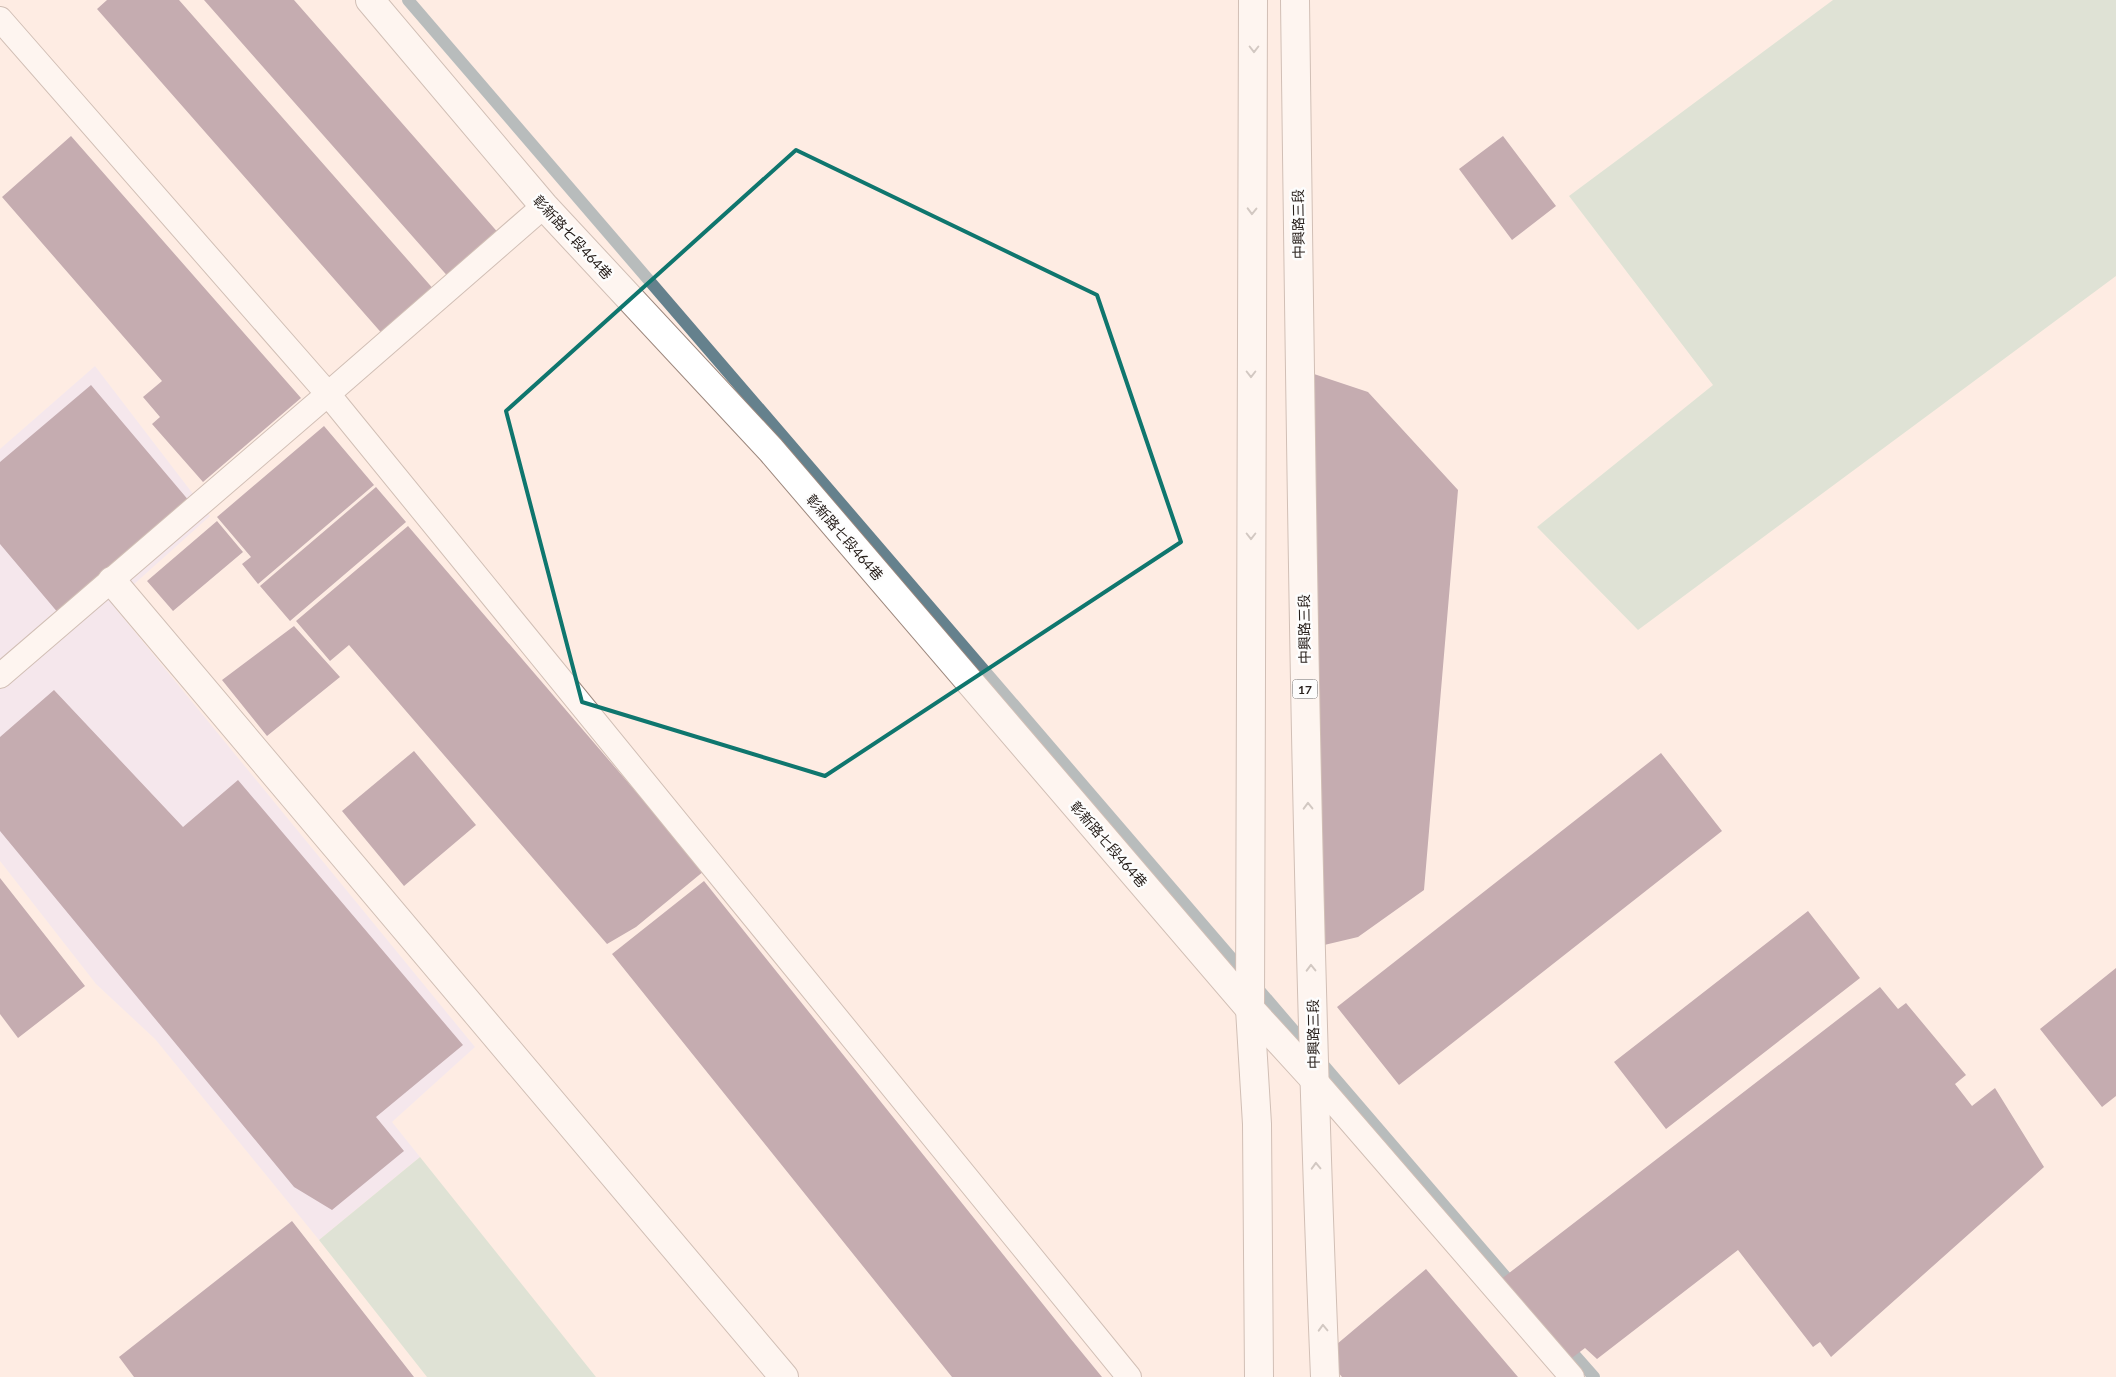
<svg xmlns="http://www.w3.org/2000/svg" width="2116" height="1377" viewBox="0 0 2116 1377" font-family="Lato,'Noto Sans TC',sans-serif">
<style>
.industrial{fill:#ece1f6}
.green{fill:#bbd6c3}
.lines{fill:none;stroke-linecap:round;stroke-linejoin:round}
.stream{stroke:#65818d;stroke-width:12}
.building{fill:#805d72}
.service-casing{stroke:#9c877d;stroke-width:26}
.minor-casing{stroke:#9c877d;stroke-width:30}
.tertiary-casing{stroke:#9c877d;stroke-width:30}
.primary-casing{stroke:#9c877d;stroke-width:30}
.service{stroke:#fff;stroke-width:24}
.minor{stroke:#fff;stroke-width:28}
.tertiary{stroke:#fff;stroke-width:28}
.primary{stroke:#fff;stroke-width:28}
.oneway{stroke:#9e9b99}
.marked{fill:none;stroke:#0f766e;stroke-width:4;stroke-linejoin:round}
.labels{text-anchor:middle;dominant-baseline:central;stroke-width:5;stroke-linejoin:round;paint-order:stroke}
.shield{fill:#fdfdfd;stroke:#686260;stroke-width:1}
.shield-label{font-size:12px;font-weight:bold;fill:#28201c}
.street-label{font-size:14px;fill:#28201c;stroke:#fdfdfd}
</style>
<rect width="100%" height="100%" fill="#feece3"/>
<!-- industrial -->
<path class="industrial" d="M 95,366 L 210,516 L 112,604 L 475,1047 L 392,1122 L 420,1157 L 319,1240 L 155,1039 L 96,984 L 0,861 L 0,449 Z"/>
<!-- green -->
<path class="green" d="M 1833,0 L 2116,0 L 2116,276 L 1638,630 L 1537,527 L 1713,385 L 1569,196 Z
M 420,1157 L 596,1377 L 427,1377 L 319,1240 Z"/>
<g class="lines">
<!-- stream -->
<path class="stream" d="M 408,0 L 1516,1289
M 1564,1343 L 1594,1377"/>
</g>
<!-- building -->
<path class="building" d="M 107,0 L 179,0 L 436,292 L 385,337 L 97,9 Z
M 204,0 L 294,0 L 501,236 L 451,280 Z
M 71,136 L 301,398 L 203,482 L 152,424 L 160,417 L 143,397 L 162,381 L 2,197 Z
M 1503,136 L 1556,206 L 1512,240 L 1459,169 Z
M 1311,373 L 1368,392 L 1458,490 L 1424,890 L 1358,937 L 1320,946 Z
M 91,385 L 190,502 L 59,614 L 0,544 L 0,462 Z
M 324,426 L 374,485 L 258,584 L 242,564 L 251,557 L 217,517 Z
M 376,487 L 406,522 L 290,621 L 260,586 Z
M 217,521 L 243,552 L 173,611 L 147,581 Z
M 408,526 L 704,871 L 636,927 L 607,944 L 349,645 L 330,661 L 296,621 Z
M 294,626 L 340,677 L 267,736 L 222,680 Z
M 54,690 L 183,827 L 238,780 L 463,1045 L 376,1117 L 404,1151 L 332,1210 L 294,1187 L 0,831 L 0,737 Z
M 414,751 L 476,825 L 404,886 L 342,811 Z
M 1661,753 L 1722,831 L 1399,1085 L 1337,1007 Z
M 0,878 L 85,986 L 18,1038 L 0,1014 Z
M 704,881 L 1070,1338 L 1102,1377 L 952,1377 L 612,954 Z
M 1808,911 L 1860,978 L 1666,1129 L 1614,1062 Z
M 2116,968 L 2116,1096 L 2102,1107 L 2040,1029 Z
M 1880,987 L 1898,1009 L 1906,1003 L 1966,1075 L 1955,1084 L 1972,1106 L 1995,1088 L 2044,1167 L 1831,1357 L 1820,1342 L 1813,1347 L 1738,1250 L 1597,1359 L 1585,1348 L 1564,1364 L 1500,1280 Z
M 292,1221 L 414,1377 L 134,1377 L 119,1357 Z
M 1426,1269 L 1518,1377 L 1342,1377 L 1324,1355 Z"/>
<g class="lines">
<!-- service casing -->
<g class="service-casing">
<path id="service" d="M 0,19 L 328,394 L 1129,1377
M 0,676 L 328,394 L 544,206
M 1314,1079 L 1572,1377"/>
</g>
<!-- minor casing -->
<g class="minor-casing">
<path id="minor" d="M 112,581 L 784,1377"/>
</g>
<!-- tertiary casing -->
<g class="tertiary-casing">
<path id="tertiary" d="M 370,0 L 544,206 L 771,450 L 1250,1009 L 1314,1079"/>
</g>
<!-- primary casing -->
<g class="primary-casing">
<path id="primary" d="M 1253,0 L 1250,1009 L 1257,1124 L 1259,1377
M 1295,0 C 1301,459 1306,918 1325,1377"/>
</g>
<!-- service -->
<use href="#service" class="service"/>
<!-- minor -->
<use href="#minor" class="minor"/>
<!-- tertiary -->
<use href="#tertiary" class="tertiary"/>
<!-- primary -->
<use href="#primary" class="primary"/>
</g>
<!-- one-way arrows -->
<defs><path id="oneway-chevron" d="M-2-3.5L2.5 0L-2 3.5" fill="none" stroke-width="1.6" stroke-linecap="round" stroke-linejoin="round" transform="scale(1.25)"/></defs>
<g class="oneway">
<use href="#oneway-chevron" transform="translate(1254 49) rotate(90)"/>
<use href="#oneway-chevron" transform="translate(1252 211) rotate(91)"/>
<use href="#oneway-chevron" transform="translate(1251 374) rotate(90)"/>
<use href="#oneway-chevron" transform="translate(1251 536) rotate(90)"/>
<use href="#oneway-chevron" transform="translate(1308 806) rotate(-91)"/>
<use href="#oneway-chevron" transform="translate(1311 968) rotate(-91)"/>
<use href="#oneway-chevron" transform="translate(1316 1166) rotate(-92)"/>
<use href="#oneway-chevron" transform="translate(1323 1328) rotate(-92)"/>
</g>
<!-- marked area -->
<path d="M0 0H2116V1377H0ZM 796,150 L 1097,295 L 1181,542 L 825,776 L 582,702 L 506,411 Z" fill="#feece3" fill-opacity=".55" fill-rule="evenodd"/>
<path class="marked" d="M 796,150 L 1097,295 L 1181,542 L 825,776 L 582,702 L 506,411 Z"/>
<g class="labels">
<!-- shield labels -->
<rect class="shield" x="1292.5" y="679.5" width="25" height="19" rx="4"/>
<g class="shield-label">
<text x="1305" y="689">17</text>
</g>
<!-- street labels -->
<g class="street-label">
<text transform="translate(1298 224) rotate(-91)">中興路三段</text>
<text transform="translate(573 237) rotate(47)">彰新路七段464巷</text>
<text transform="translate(845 537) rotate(49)">彰新路七段464巷</text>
<text transform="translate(1304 629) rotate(-91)">中興路三段</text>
<text transform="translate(1109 844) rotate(49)">彰新路七段464巷</text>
<text transform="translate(1313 1034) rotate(-91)">中興路三段</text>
</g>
</g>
</svg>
